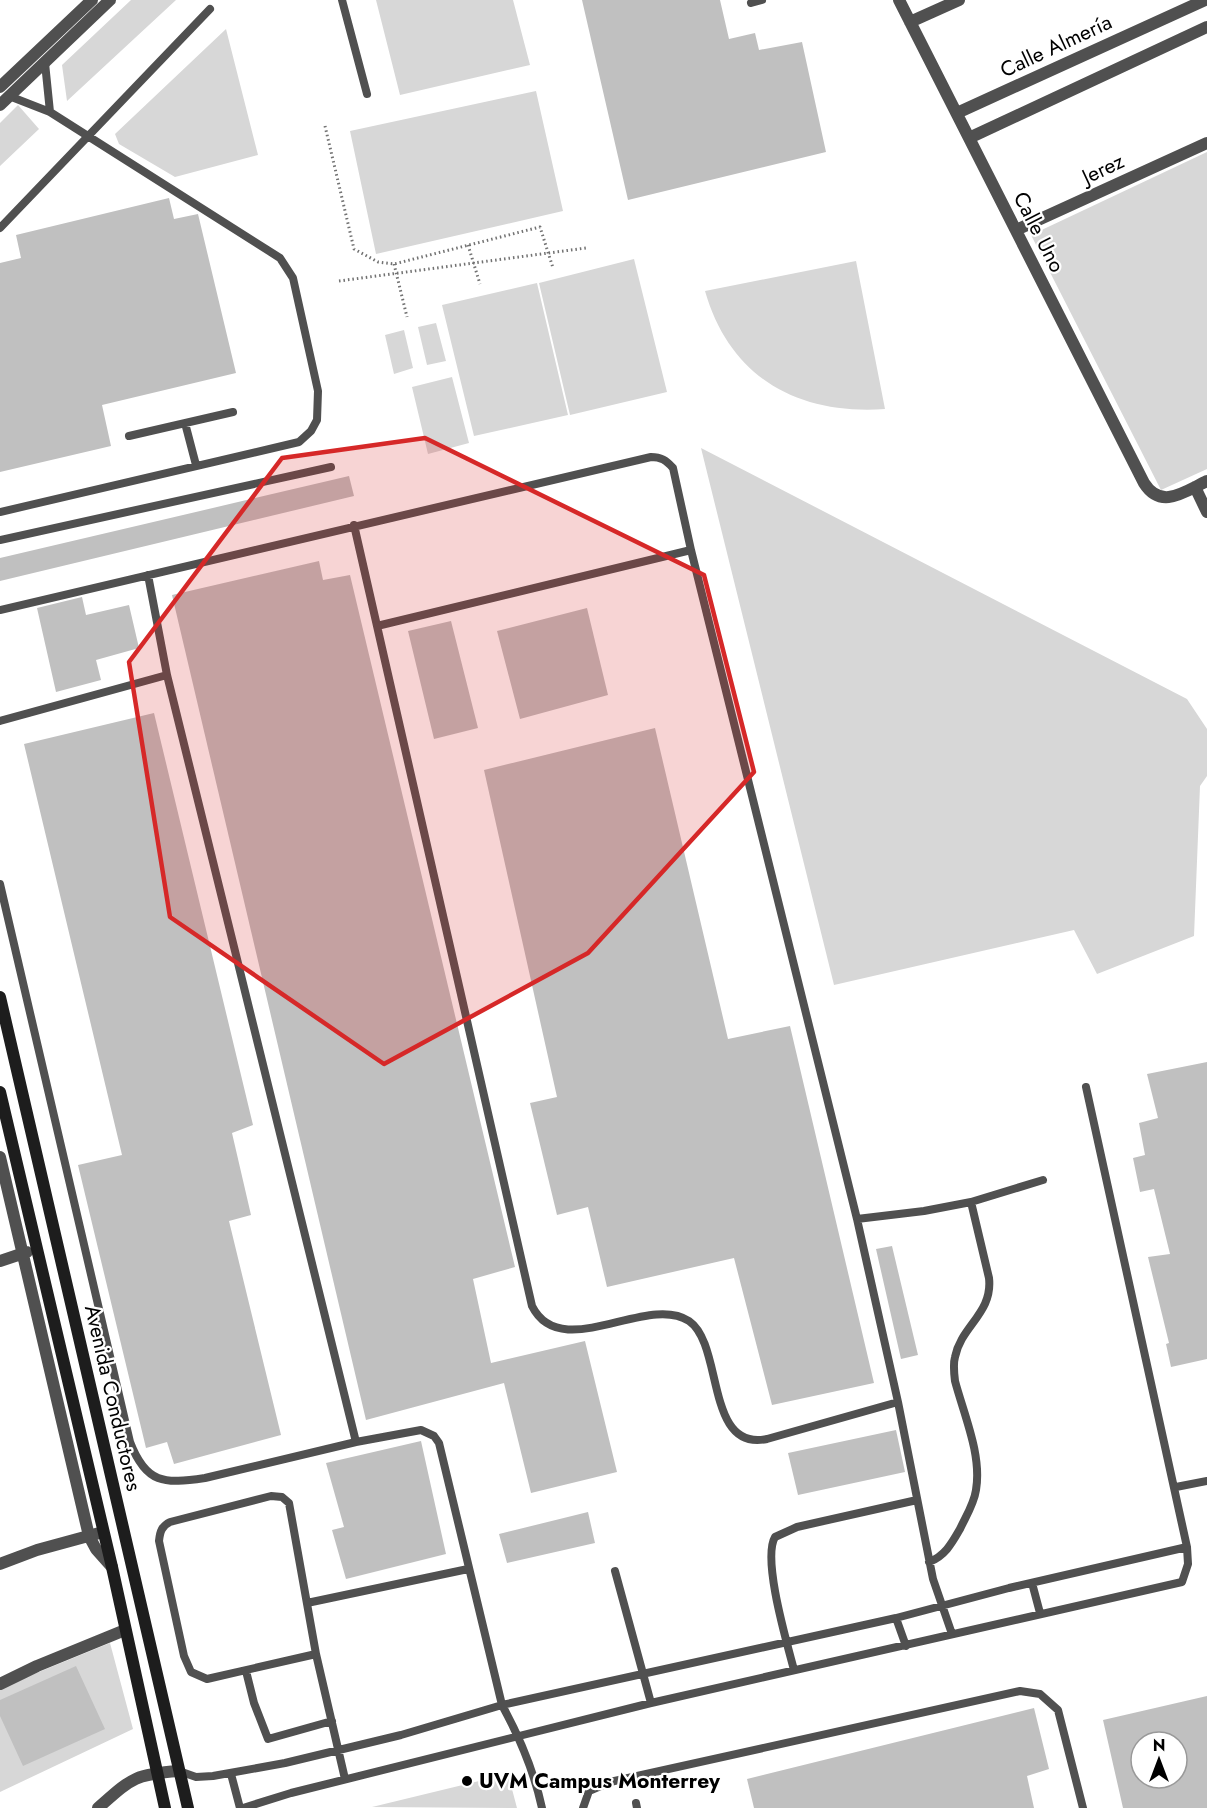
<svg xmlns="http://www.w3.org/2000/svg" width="1207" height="1808" viewBox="0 0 1207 1808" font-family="Jost,sans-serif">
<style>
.green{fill:#d7d7d7}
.building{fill:#c0c0c0;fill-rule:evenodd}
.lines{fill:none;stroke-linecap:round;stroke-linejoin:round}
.path{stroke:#727272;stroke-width:3;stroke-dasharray:1.5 3;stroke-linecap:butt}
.service{stroke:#505050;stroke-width:8}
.minor{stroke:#505050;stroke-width:12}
.tertiary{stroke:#505050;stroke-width:12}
.secondary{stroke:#1d1d1d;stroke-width:12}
.marked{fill:#d62828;fill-opacity:0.2;stroke:#d62828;stroke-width:4.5;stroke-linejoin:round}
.poi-dot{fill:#000;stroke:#fff;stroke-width:2}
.labels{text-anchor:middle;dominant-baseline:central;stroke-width:4.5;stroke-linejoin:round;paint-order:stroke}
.street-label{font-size:21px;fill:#000;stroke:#fff}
.poi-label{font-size:21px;font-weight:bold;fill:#000;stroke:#fff;text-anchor:start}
</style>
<rect width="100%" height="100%" fill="#fff"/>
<!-- green -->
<path class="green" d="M 131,0 L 176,0 L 67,101 L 62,65 Z
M 376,0 L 513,0 L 530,65 L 400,95 Z
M 226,29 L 258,155 L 175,177 L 119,144 L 115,134 Z
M 536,91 L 563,211 L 376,254 L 350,131 Z
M 18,105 L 39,129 L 0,166 L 0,123 Z
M 1207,152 L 1207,469 L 1161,490 L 1031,235 Z
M 634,259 L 667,392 L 570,415 L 539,283 Z
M 856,261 L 885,409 C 798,415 730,378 705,291 Z
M 537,283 L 568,415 L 474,436 L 442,305 Z
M 436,323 L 446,361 L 427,365 L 418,327 Z
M 404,330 L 413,368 L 394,374 L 385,335 Z
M 452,377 L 469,443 L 428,454 L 412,387 Z
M 701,448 L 1187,699 L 1207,729 L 1207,776 L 1200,786 L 1194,936 L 1097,974 L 1074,930 L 834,985 Z
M 110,1643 L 133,1729 L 0,1792 L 0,1690 L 7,1685 Z
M 508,1774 L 517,1808 L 372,1807 Z"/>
<!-- building -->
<path class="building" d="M 582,0 L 720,0 L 729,39 L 755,33 L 759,50 L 802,42 L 826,152 L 628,200 Z
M 169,198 L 174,219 L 198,214 L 236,373 L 102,405 L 111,446 L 0,472 L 0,263 L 21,258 L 16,235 Z
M 349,476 L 354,496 L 0,581 L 0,558 Z
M 319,561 L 323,580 L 350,575 L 515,1267 L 473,1279 L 491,1363 L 585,1341 L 617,1472 L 531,1493 L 504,1383 L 366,1420 L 172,595 Z
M 82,597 L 86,615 L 129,605 L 139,648 L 96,660 L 101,680 L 56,692 L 37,608 Z
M 587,608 L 608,695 L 520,719 L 497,631 Z
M 451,621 L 478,728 L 434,739 L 408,631 Z
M 154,713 L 253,1125 L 232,1133 L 251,1215 L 229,1221 L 281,1435 L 174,1464 L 167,1442 L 146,1448 L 78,1165 L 122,1155 L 24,744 Z
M 655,728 L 728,1039 L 790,1026 L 874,1383 L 772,1405 L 734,1258 L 607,1287 L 588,1207 L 557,1215 L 530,1103 L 557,1097 L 484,770 Z
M 1207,1062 L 1207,1359 L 1171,1367 L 1166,1344 L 1169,1343 L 1148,1257 L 1170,1254 L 1154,1189 L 1140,1192 L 1133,1158 L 1145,1155 L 1139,1123 L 1158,1118 L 1147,1074 Z
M 892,1246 L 918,1355 L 901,1359 L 876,1249 Z
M 896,1430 L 905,1472 L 798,1495 L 788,1453 Z
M 421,1441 L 446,1554 L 346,1579 L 332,1530 L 344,1527 L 326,1463 Z
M 588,1512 L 595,1543 L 507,1563 L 499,1534 Z
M 76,1666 L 105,1729 L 23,1766 L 0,1716 L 0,1700 Z
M 1207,1696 L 1207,1808 L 1123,1808 L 1103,1720 ZM 1141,1742 L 1177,1742 L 1177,1778 L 1141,1778 Z
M 1034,1708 L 1049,1769 L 1027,1776 L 1034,1808 L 754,1808 L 747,1779 Z"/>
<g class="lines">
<!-- path -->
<path class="path" d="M 325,126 L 354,249 L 378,262 L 394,264 L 540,227 L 553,268
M 468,245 L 480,284
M 394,264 L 407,317
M 339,281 L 586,248"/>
<!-- service -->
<path class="service" d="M 342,0 L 367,94
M 751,3 L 762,0
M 9,96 L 50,112 L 45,63
M 0,228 L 210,9
M 185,423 L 196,465
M 129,436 L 233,412
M 0,512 L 299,442 L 311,431 L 317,420 L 318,391 L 293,278 L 280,258 L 50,112
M 354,525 L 532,1306 C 561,1364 647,1293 689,1321 C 724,1345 705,1452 767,1439 L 898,1402
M 0,540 L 331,467
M 148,575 L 167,675
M 0,610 L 651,457 C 661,457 666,460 673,468 L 691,550 L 857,1219 L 898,1402 L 933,1579 L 952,1634
M 377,626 L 691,550
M 0,721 L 167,675 L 356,1442 L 421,1430 L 434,1436 L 439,1443 L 502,1705 C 520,1738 534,1771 542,1808
M 0,884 L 130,1442 C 146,1484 164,1484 205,1478 L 356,1442
M 971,1202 L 1043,1180
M 857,1219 L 924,1211 L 971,1202 L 989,1278 C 993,1313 961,1326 955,1357 C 953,1364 954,1373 955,1381 C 964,1415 982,1455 976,1490 C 974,1504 966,1516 960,1529 C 952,1543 945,1556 929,1562
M 1176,1487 L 1207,1481
M 615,1571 L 651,1703
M 1032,1583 L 1040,1613
M 307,1603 L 468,1569
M 896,1618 L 906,1646
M 316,1654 L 207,1679 L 191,1672 L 184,1656 L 159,1541 C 160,1531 162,1526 170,1522 L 271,1496 L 282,1497 L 289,1503 L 316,1654 L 345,1779
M 794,1670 C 787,1643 762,1559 775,1537 L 797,1527 L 917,1500
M 246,1671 L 254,1703 L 268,1739 L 332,1721
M 179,1771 L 196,1777 L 213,1776 L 285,1763 L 401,1735 L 502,1705 L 896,1618 L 1009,1588 L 1187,1547
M 231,1774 L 240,1808
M 636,1803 L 637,1808
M 243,1808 L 291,1793 L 651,1703 L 1182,1582 L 1188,1564 L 1187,1547 L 1086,1087
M 583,1808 L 589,1791 L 610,1782 L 1020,1691 L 1040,1694 L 1058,1710 L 1083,1808"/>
<!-- minor -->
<path class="minor" d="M 899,0 L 1144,483 C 1161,510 1184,492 1207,481
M 910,22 L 959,0
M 957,113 L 1205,0
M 969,138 L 1207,27
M 1016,230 L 1207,143
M 1195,487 L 1207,512
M 0,1157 L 89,1536 L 96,1549 L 112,1567
M 0,1261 L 27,1252
M 0,1564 L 37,1550 L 103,1532
M 0,1684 L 37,1666 L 125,1630
M 98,1808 C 131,1779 134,1774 179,1771"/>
<!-- tertiary -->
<path class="tertiary" d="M 0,87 L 92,0
M 0,105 L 110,0"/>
<!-- secondary -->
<path class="secondary" d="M 0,997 L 188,1808
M 0,1092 L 112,1567 L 165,1808"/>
</g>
<!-- marked area -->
<path class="marked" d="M 425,438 L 704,575 L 754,772 L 588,953 L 384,1064 L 170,917 L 129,662 L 282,458 Z"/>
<!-- markers -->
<circle class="poi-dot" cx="467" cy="1781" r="6"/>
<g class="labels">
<!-- street labels -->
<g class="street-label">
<text transform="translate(1056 46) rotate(-25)">Calle Almería</text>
<text transform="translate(1103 169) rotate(-25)">Jerez</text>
<text transform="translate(1039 232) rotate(63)">Calle Uno</text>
<text transform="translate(113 1398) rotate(77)">Avenida Conductores</text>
</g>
<!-- poi labels -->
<g class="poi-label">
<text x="479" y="1781">UVM Campus Monterrey</text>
</g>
</g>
<!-- north arrow -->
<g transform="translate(1159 1760)"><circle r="28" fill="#ffffff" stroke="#999999" stroke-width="1.5"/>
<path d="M0-4.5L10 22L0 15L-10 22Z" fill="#000000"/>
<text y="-9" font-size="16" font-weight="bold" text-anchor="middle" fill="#000000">N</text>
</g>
</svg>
